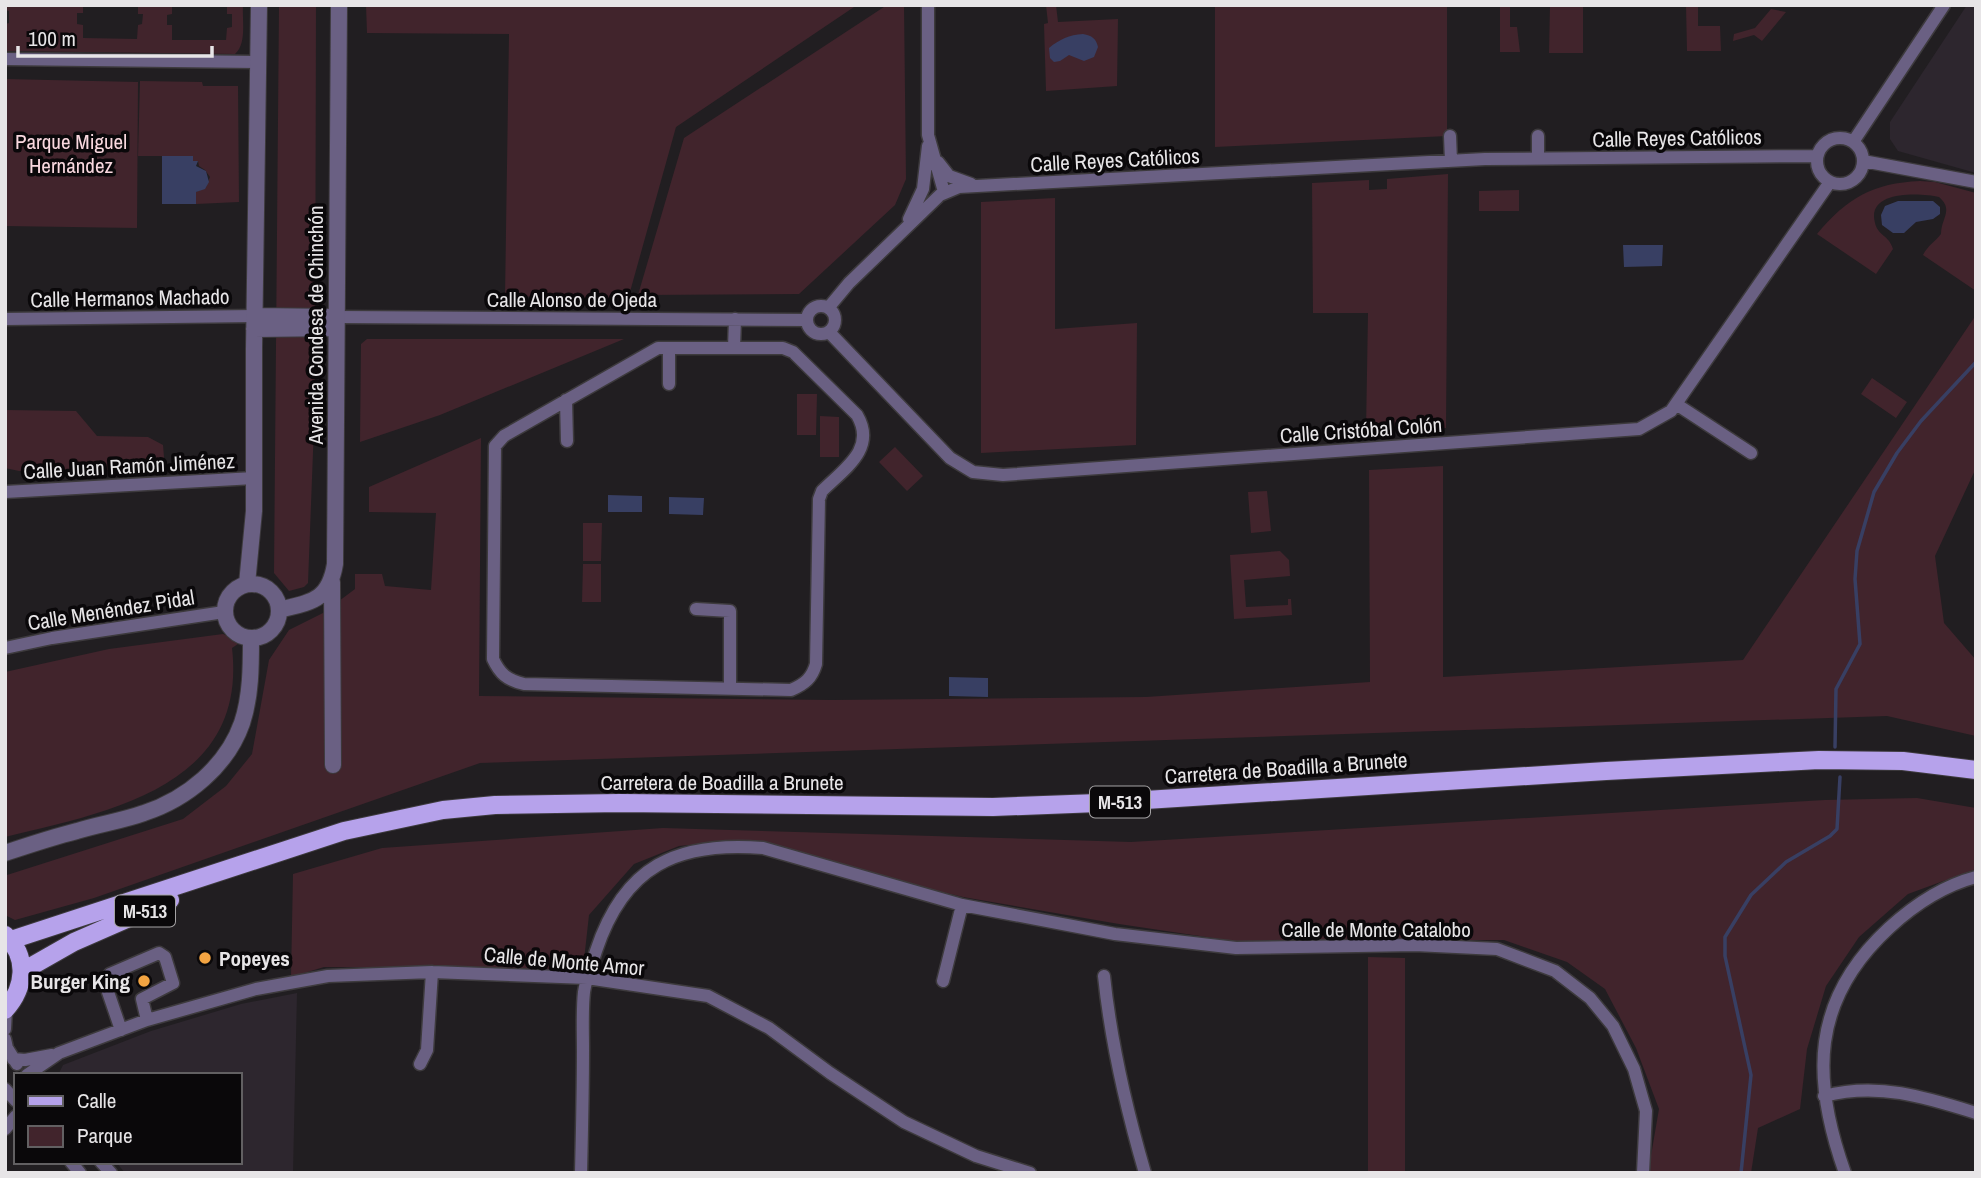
<svg xmlns="http://www.w3.org/2000/svg" width="1981" height="1178" viewBox="0 0 1981 1178" font-family="'Archivo Narrow',sans-serif">
<style>
.built{fill:#2d262e}
.green{fill:#41242c}
.water{fill:#383f63}
.lines{fill:none;stroke-linecap:round;stroke-linejoin:round}
.stream{stroke:#383f63;stroke-width:3.5}
.minor-casing{stroke:#3d3a3d;stroke-width:15}
.tertiary-casing{stroke:#3d3a3d;stroke-width:18}
.primary-casing{stroke:#3d3a3d;stroke-width:20}
.minor{stroke:#6a6083;stroke-width:12}
.tertiary{stroke:#6a6083;stroke-width:16}
.primary{stroke:#b6a2eb;stroke-width:18}
.poi-dot{fill:#f3a442;stroke:#0a080a;stroke-width:2.5}
.labels{text-anchor:middle;dominant-baseline:central;stroke-width:7;stroke-linejoin:round;paint-order:stroke}
.shield{fill:#0a080a;stroke:#a5a3a5;stroke-width:2}
.shield-label{font-size:19px;font-weight:bold;fill:#e7e5e7}
.street-label{font-size:21px;fill:#e7e5e7;stroke:#0a080a}
.park-label{font-size:21px;fill:#f9d8df;stroke:#0a080a}
.poi-label{font-size:21px;font-weight:bold;fill:#e7e5e7;stroke:#0a080a;text-anchor:start}
</style>
<rect width="100%" height="100%" fill="#211e21"/>
<!-- built -->
<path class="built" d="M 1967,5 L 1976,5 L 1976,173 L 1898,151 L 1890,139 L 1890,122 Z
M 297,993 L 293,1173 L 125,1173 L 116,1162 L 240,1162 L 240,1075 L 58,1075 L 63,1065 L 151,1031 L 241,1004 Z"/>
<!-- green -->
<path class="green" d="M 5,5 L 83,5 L 83,13 L 77,13 L 77,24 L 83,25 L 83,38 L 137,39 L 138,25 L 142,24 L 143,14 L 138,14 L 138,5 L 172,5 L 172,14 L 167,15 L 167,25 L 172,25 L 172,40 L 226,40 L 227,28 L 232,27 L 232,14 L 227,14 L 227,5 L 243,5 C 242,20 247,44 235,54 L 5,51 L 5,24 L 9,23 L 9,11 L 5,10 Z
M 279,5 L 316,5 L 315,400 L 308,583 L 304,587 L 289,591 L 274,573 Z
M 366,5 L 857,5 L 676,127 L 628,299 L 621,299 L 505,296 L 509,34 L 367,33 Z
M 887,5 L 904,5 L 906,179 L 895,205 L 799,294 L 638,295 L 684,138 Z
M 1046,5 L 1056,5 L 1058,22 L 1118,19 L 1117,86 L 1046,91 L 1044,24 L 1048,23 Z
M 1215,5 L 1447,5 L 1447,136 L 1215,147 Z
M 1500,5 L 1510,5 L 1510,27 L 1517,27 L 1520,52 L 1500,52 Z
M 1550,5 L 1583,5 L 1583,53 L 1549,53 Z
M 1686,5 L 1698,5 L 1698,26 L 1720,26 L 1721,51 L 1687,51 Z
M 1771,9 L 1786,12 L 1762,41 L 1754,35 L 1733,41 L 1734,34 L 1755,28 Z
M 5,79 L 138,82 L 137,228 L 5,226 Z
M 140,81 L 202,82 L 203,86 L 238,86 L 239,202 L 196,204 L 196,192 L 206,187 L 210,177 L 205,170 L 199,166 L 198,161 L 193,161 L 193,156 L 138,156 Z
M 1448,174 L 1446,428 L 1366,431 L 1368,313 L 1313,313 L 1312,183 L 1369,180 L 1369,190 L 1387,189 L 1387,179 Z
M 1920,181 L 1935,182 L 1976,193 L 1976,291 L 1923,255 C 1928,245 1935,242 1941,234 C 1941,218 1954,210 1939,197 C 1920,193 1866,190 1875,223 C 1878,236 1889,235 1893,249 L 1876,274 L 1817,234 C 1847,198 1873,183 1920,181 Z
M 1519,190 L 1519,211 L 1479,211 L 1479,191 Z
M 1055,198 L 1055,329 L 1137,323 L 1136,445 L 981,453 L 981,202 Z
M 1976,315 L 1976,468 L 1935,556 L 1944,623 L 1976,660 L 1976,736 L 1887,716 L 480,763 L 94,898 L 15,920 L 5,915 L 7,875 L 183,819 L 226,786 L 252,754 L 269,660 L 289,630 L 323,613 L 355,589 L 355,574 L 382,574 L 385,586 L 431,590 L 436,513 L 369,512 L 369,487 L 481,438 L 479,696 L 832,700 L 1146,697 L 1370,682 L 1369,470 L 1443,466 L 1443,677 L 1743,660 Z
M 367,339 L 624,339 L 440,415 L 360,442 L 361,344 Z
M 1872,378 L 1907,402 L 1896,418 L 1861,394 Z
M 797,394 L 817,394 L 816,435 L 797,435 Z
M 5,410 L 76,411 L 97,436 L 148,437 L 163,445 L 165,469 L 19,471 L 5,468 Z
M 820,416 L 839,417 L 839,457 L 820,457 Z
M 895,447 L 923,476 L 907,491 L 879,462 Z
M 1267,491 L 1271,531 L 1251,533 L 1248,492 Z
M 583,523 L 602,523 L 601,561 L 583,561 Z
M 1280,551 L 1289,560 L 1290,576 L 1244,580 L 1246,607 L 1288,605 L 1288,599 L 1291,599 L 1292,615 L 1234,619 L 1230,555 Z
M 583,564 L 601,564 L 601,602 L 582,602 Z
M 223,634 L 230,637 L 238,644 L 232,648 C 248,787 108,812 5,837 L 5,672 L 109,649 Z
M 1917,798 L 1976,808 L 1976,869 L 1908,894 L 1859,937 L 1826,986 L 1807,1049 L 1800,1109 L 1758,1128 L 1751,1173 L 1648,1173 L 1659,1109 L 1636,1048 L 1605,989 L 1567,962 L 1504,940 L 1240,942 L 1119,924 L 963,897 L 732,841 L 679,846 L 634,864 L 589,915 L 583,969 L 324,967 L 291,977 L 293,874 L 382,848 L 663,828 L 1131,842 L 1825,800 Z
M 1368,957 L 1405,958 L 1405,1173 L 1368,1173 Z"/>
<!-- water -->
<path class="water" d="M 1083,34 C 1092,36 1096,38 1098,47 L 1094,57 L 1084,61 L 1069,55 L 1060,61 L 1054,62 L 1050,58 L 1049,48 C 1060,39 1069,35 1083,34 Z
M 162,156 L 193,156 L 193,161 L 198,161 L 196,166 L 206,171 L 209,182 L 205,189 L 196,192 L 196,204 L 162,204 Z
M 1898,201 L 1933,201 L 1940,207 L 1940,214 L 1933,219 L 1916,222 L 1904,233 L 1893,233 L 1882,225 L 1881,215 L 1885,206 Z
M 1623,245 L 1663,245 L 1662,266 L 1624,267 Z
M 608,495 L 642,496 L 642,512 L 608,512 Z
M 669,497 L 704,498 L 703,515 L 669,514 Z
M 949,677 L 988,678 L 988,697 L 949,696 Z"/>
<g class="lines">
<!-- stream -->
<path class="stream" d="M 1835,747 L 1836,689 L 1860,644 L 1855,579 L 1857,551 L 1874,492 L 1897,453 L 1921,421 L 1976,362
M 1741,1173 L 1751,1075 L 1725,956 L 1725,937 L 1751,895 L 1786,862 L 1830,836 L 1837,829 L 1840,777"/>
<!-- minor casing -->
<g class="minor-casing">
<path id="minor" d="M 928,5 L 928,135 L 944,192
M 5,59 L 259,62
M 1450,136 L 1451,161
M1817 161a23 23 0 1 1 46 0a23 23 0 1 1-46 0Z
M 1853,142 L 1944,5
M 1538,158 L 1538,136
M 1863,161 L 1976,182
M 938,162 L 949,176 L 971,184
M 909,219 L 923,189 L 928,146
M807 320a14 14 0 1 1 28 0a14 14 0 1 1-28 0Z
M 829,307 L 849,283 L 940,195 L 959,187 L 1485,159 L 1817,156
M 336,317 L 807,320
M 5,319 L 255,316
M 829,332 L 950,458 L 973,472 L 1003,475 L 1639,429 L 1671,411 L 1830,182
M 734,348 L 783,348 L 793,352 L 857,415 C 877,449 844,469 822,491 L 819,499 L 816,664 C 812,678 805,684 791,690 L 524,684 C 507,680 500,674 493,659 L 495,446 L 504,436 L 658,348 L 734,348 L 735,319
M 669,384 L 669,348
M 566,400 L 567,441
M 1676,404 L 1751,453
M 5,492 L 254,478
M 696,609 L 730,611 L 730,688
M 5,648 L 52,638 L 224,612
M 1104,976 C 1111,1043 1126,1108 1145,1173
M 943,981 L 962,905
M 5,1029 L 6,1010
M 121,1030 L 108,992 L 110,974 L 159,953 L 165,957 L 173,983 L 142,999 L 147,1020
M 5,1039 L 7,1048 L 17,1064
M 13,1059 L 25,1060 L 52,1055
M 420,1064 L 427,1050 L 432,972
M 27,1075 L 59,1053 L 147,1020 L 256,989 L 328,976 L 432,972 L 587,978 L 708,996 L 769,1028 L 830,1073 L 904,1122 L 976,1156 L 1030,1173
M 5,1089 L 16,1101
M 1824,1096 C 1878,1082 1925,1097 1976,1113
M 5,1129 L 16,1116
M 71,1162 L 80,1173
M 101,1162 L 111,1173
M 581,1173 C 582,1132 583,1091 583,1050 C 583,1031 582,1011 584,992 C 586,978 592,964 596,951 C 624,866 677,841 763,848 L 962,905 L 1115,934 L 1236,948 L 1415,945 L 1497,949 L 1555,971 L 1590,998 L 1613,1026 L 1634,1069 L 1646,1111 L 1643,1173
M 1845,1173 C 1811,1078 1811,1000 1889,928 C 1914,905 1942,886 1976,877"/>
</g>
<!-- tertiary casing -->
<g class="tertiary-casing">
<path id="tertiary" d="M 255,316 L 336,317
M 254,329 L 336,328
M 332,582 L 333,765
M225 611a27 27 0 1 1 54 0a27 27 0 1 1-54 0Z
M 247,584 L 254,511 L 254,349 L 259,5
M 279,610 C 311,602 329,601 335,564 L 339,5
M 5,853 C 29,845 53,837 77,831 C 99,824 122,821 144,813 C 187,799 227,766 242,723 C 251,696 251,666 251,638"/>
</g>
<!-- primary casing -->
<g class="primary-casing">
<path id="primary" d="M 5,935 C 29,957 25,988 5,1010
M 11,940 L 344,831 L 443,810 L 495,805 L 620,803 L 993,807 L 1098,803 L 1606,771 L 1819,760 L 1903,761 L 1976,770
M 23,971 L 74,942 L 170,900"/>
</g>
<!-- minor -->
<use href="#minor" class="minor"/>
<!-- tertiary -->
<use href="#tertiary" class="tertiary"/>
<!-- primary -->
<use href="#primary" class="primary"/>
</g>
<!-- markers -->
<g class="poi-dot">
<circle cx="205" cy="958" r="7"/>
<circle cx="144" cy="981" r="7"/>
</g>
<g class="labels">
<!-- shield labels -->
<g class="shield">
<rect x="1090" y="786.5" width="60" height="31" rx="5"/>
<rect x="115" y="895.5" width="60" height="31" rx="5"/>
</g>
<g class="shield-label">
<text x="1120" y="802">M-513</text>
<text x="145" y="911">M-513</text>
</g>
<!-- street labels -->
<g class="street-label">
<text transform="translate(1677 138) rotate(-1)">Calle Reyes Católicos</text>
<text transform="translate(1115 160) rotate(-3)">Calle Reyes Católicos</text>
<text transform="translate(130 298) rotate(-1)">Calle Hermanos Machado</text>
<text x="572" y="299">Calle Alonso de Ojeda</text>
<text transform="translate(315 325) rotate(-90)">Avenida Condesa de Chinchón</text>
<text transform="translate(1361 430) rotate(-4)">Calle Cristóbal Colón</text>
<text transform="translate(129 466) rotate(-3)">Calle Juan Ramón Jiménez</text>
<text transform="translate(111 610) rotate(-9)">Calle Menéndez Pidal</text>
<text transform="translate(1286 768) rotate(-4)">Carretera de Boadilla a Brunete</text>
<text x="722" y="782">Carretera de Boadilla a Brunete</text>
<text x="1376" y="929">Calle de Monte Catalobo</text>
<text transform="translate(564 961) rotate(5)">Calle de Monte Amor</text>
</g>
<!-- park labels -->
<g class="park-label">
<text x="71" y="141">Parque Miguel<tspan x="71" dy="24">Hernández</tspan></text>
</g>
<!-- poi labels -->
<g class="poi-label">
<text x="219" y="958">Popeyes</text>
<text x="130" y="981" text-anchor="end">Burger King</text>
</g>
</g>
<!-- border -->
<rect width="1981" height="1178" fill="none" stroke="#e7e5e7" stroke-width="14"/>
<!-- legend -->
<rect x="14" y="1073" width="228" height="91" fill="#0a080a" stroke="#626062" stroke-width="2"/>
<rect x="28" y="1096" width="35" height="10" fill="#b6a2eb" stroke="#626062" stroke-width="2"/>
<text x="77" y="1108" font-size="21" fill="#e7e5e7">Calle</text>
<rect x="28" y="1126" width="35" height="21" fill="#41242c" stroke="#626062" stroke-width="2"/>
<text x="77" y="1143" font-size="21" fill="#e7e5e7">Parque</text>
<!-- scale -->
<path d="M18 46v10h194v-10" fill="none" stroke="#e7e5e7" stroke-width="3.5"/>
<text x="28" y="46" font-size="21" fill="#e7e5e7" stroke="#0a080a" stroke-width="5" paint-order="stroke">100 m</text>
</svg>
